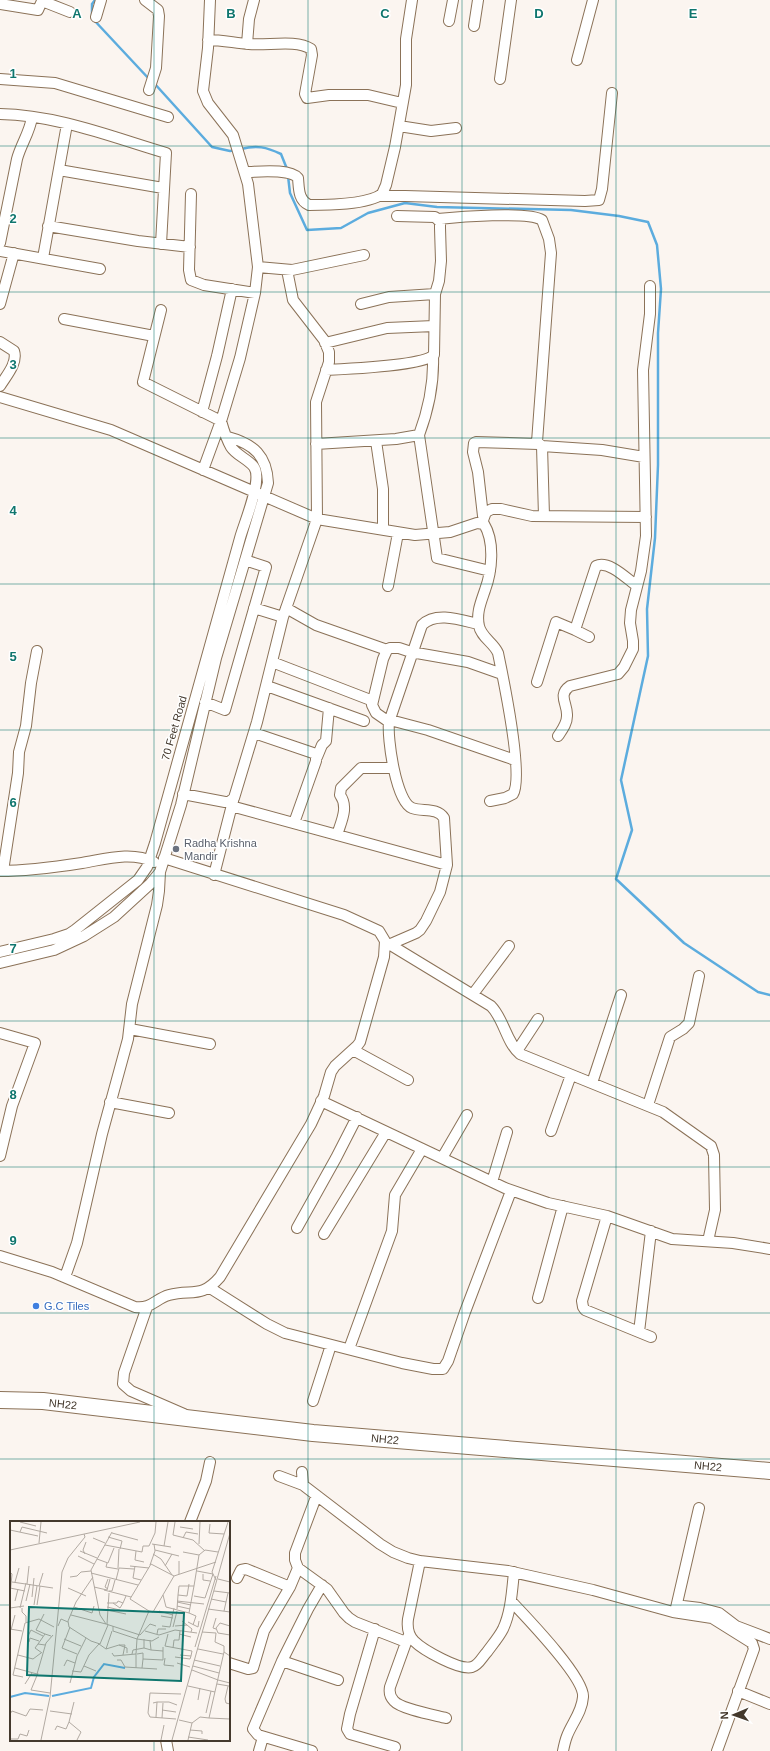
<svg xmlns="http://www.w3.org/2000/svg" width="770" height="1751" viewBox="0 0 770 1751" font-family="Arial,sans-serif">
<style>
.lines{fill:none;stroke-linecap:round;stroke-linejoin:round}
.stream{stroke:#5cacde;stroke-width:2.5}
.minor-casing{stroke:#8b7258;stroke-width:12}
.trunk-casing{stroke:#8b7258;stroke-width:18}
.minor{stroke:#fff;stroke-width:10}
.trunk{stroke:#fff;stroke-width:16}
.grid{fill:none;stroke:#0f766e;stroke-width:1;stroke-opacity:0.55}
.worship-dot{fill:#6b7280;stroke:#fff;stroke-width:1.5}
.shop-dot{fill:#3f7fe0;stroke:#fff;stroke-width:1.5}
.labels{text-anchor:middle;dominant-baseline:central;stroke-width:3;stroke-linejoin:round;paint-order:stroke}
.street-label{font-size:11px;fill:#44392d;stroke:#fff}
.worship-label{font-size:11px;fill:#5b616d;stroke:#fff;text-anchor:start}
.shop-label{font-size:11px;fill:#366cbe;stroke:#fff;text-anchor:start}
.inset-river{fill:none;stroke:#5cacde;stroke-width:2}
.inset-road{fill:none;stroke:#b2aaa2;stroke-width:1}
.view{fill:#0f766e;fill-opacity:0.15;stroke:#0f766e;stroke-width:2}
.inset-edge{fill:none;stroke:#44392d;stroke-width:2}
.grid-label{font-size:13px;text-anchor:middle;font-weight:bold;fill:#0f766e;stroke:#fff;stroke-width:3;stroke-linejoin:round;paint-order:stroke}
</style>
<rect width="100%" height="100%" fill="#fbf5f0"/>
<g class="lines">
<!-- stream -->
<path class="stream" d="M 92,15 L 92,4 L 95,0
M 93,19 L 150,80
M 154,83 L 212,147 L 230,151 L 236,150
M 241,149 C 257,145 266,147 281,154 L 287,169
M 288,176 L 290,193 L 307,230 L 341,228 L 368,213 L 405,203 L 437,207 L 571,210 L 619,216 L 648,222 L 657,245 L 661,289 L 658,333 L 658,465 L 655,538 L 647,609 L 648,656 L 621,780 L 632,830 L 616,879 L 684,943 L 758,992 L 770,995"/>
<!-- minor casing -->
<g class="minor-casing">
<path id="minor" d="M 145,0 L 158,10 L 159,16 L 156,68 L 149,90
M 0,4 L 38,10 L 42,1 L 70,12
M 96,17 L 101,0
M 449,21 L 453,0
M 474,26 L 478,0
M 208,40 C 222,40 235,43 249,44 C 267,46 296,39 311,49 L 312,55 L 305,94 L 307,98 L 329,95 L 368,95 L 402,103
M 247,44 L 249,19 L 254,0
M 577,60 L 593,0
M 0,79 L 55,83 L 168,117
M 500,79 L 511,0
M 0,114 C 57,115 112,137 166,153 L 161,244
M 399,126 L 431,131 L 456,128
M 59,170 L 163,188
M 245,172 C 258,172 289,168 298,178 C 299,188 298,200 309,205 C 327,205 367,205 382,194 L 386,185 L 395,147 L 406,85 L 406,39 L 412,0
M 191,194 L 189,270 L 191,280 L 204,285 L 255,293
M 379,196 L 405,196 L 585,201 L 599,200 L 602,189 L 612,93
M 438,219 C 457,217 529,211 542,220 L 549,239 L 551,253 L 537,442 L 542,446 L 602,450 L 644,457
M 48,226 L 138,241 L 190,247
M 0,243 L 17,159 C 21,144 30,132 32,117
M 0,251 L 100,269
M 43,258 L 67,124
M 258,267 L 292,270 L 364,255
M 0,304 L 14,253
M 361,304 L 389,297 L 435,294
M 64,319 L 154,336
M 0,342 L 14,351 C 18,363 6,376 0,386
M 325,343 L 387,328 L 434,326
M 326,370 C 346,369 422,366 434,355 L 435,294 L 439,281 L 441,261 L 440,228 L 440,222 L 435,217 L 397,216
M 0,397 L 111,430 L 317,519 L 415,535 L 450,532 L 477,523 L 484,524 C 495,542 492,571 485,590 C 481,602 476,613 479,626 C 481,637 494,643 498,653 C 503,677 524,777 513,794 L 505,798 L 490,801
M 202,412 L 217,356 L 232,289
M 419,435 L 437,558 L 490,571
M 376,441 L 383,489 L 383,530
M 316,444 L 396,439 L 419,435 C 428,411 434,383 433,356
M 542,446 L 544,516
M 203,470 L 222,418 L 240,358 L 255,293 L 258,267 L 248,184 L 233,135 L 208,103 L 203,91 L 208,48 L 210,0
M 483,516 L 478,472 L 473,452 L 474,443 L 476,442 L 538,444
M 482,523 L 486,512 L 492,509 L 501,509 L 532,516 L 646,517
M 388,586 L 398,533
M 254,608 L 283,617
M 286,608 L 316,625 L 387,650
M 575,630 L 596,566 C 609,560 627,579 637,586
M 272,662 L 373,701
M 537,682 L 556,622 L 575,630 L 589,637
M 267,686 L 364,721
M 205,702 L 225,710 L 266,567 L 245,560
M 390,720 L 428,730 L 515,760
M 389,722 L 376,713 L 372,705 L 383,659 L 387,650 L 390,648 L 399,648 L 411,652 L 468,662 L 502,674
M 254,733 L 316,754 L 316,761 L 294,823
M 558,736 C 562,730 567,724 567,716 C 568,704 557,695 570,686 L 618,674 L 624,667 L 633,649 L 633,641 L 630,623 L 631,610 L 641,571 L 646,536 L 643,370 L 650,314 L 650,286
M 317,757 L 322,745 L 326,741 L 329,708
M 183,794 L 225,802 L 229,802 L 234,798 L 257,722 L 283,617 L 317,519 L 316,402 L 329,362 L 329,352 L 324,340 L 293,300 L 287,270
M 231,806 L 447,865
M 337,835 C 341,822 349,807 340,795 L 341,788 L 361,768 L 393,768
M 0,871 C 27,871 56,867 82,863 C 106,859 131,851 154,862
M 3,871 L 18,773 L 19,752 L 26,726 L 31,683 L 37,651
M 214,875 L 233,801
M 389,944 L 491,1006 C 504,1019 506,1042 520,1054 L 663,1112 L 711,1146 L 714,1155 L 715,1210 L 708,1241
M 386,946 L 416,933 L 420,930 L 426,921 L 440,892 L 447,865 L 444,818 C 437,807 422,812 412,808 C 396,802 387,738 389,722 L 422,625 C 436,611 461,620 478,624
M 0,952 L 54,939 L 69,934 L 75,930 L 138,880 L 147,867 L 155,843 L 240,538 C 244,523 263,480 254,467 C 248,459 236,455 231,447 C 228,442 223,428 221,421 L 143,382 L 161,310
M 0,963 L 54,950 L 84,936 L 114,917 L 150,884 L 160,872 L 181,805 L 216,658 L 268,483 C 267,456 254,444 228,437
M 473,994 L 509,946
M 130,1029 L 210,1044
M 0,1033 L 35,1043 L 12,1106 L 0,1156
M 353,1050 L 408,1080
M 517,1051 L 538,1019
M 592,1083 L 621,995
M 321,1101 L 505,1188 L 548,1203 L 607,1216 L 672,1239 L 733,1243 L 770,1249
M 110,1102 L 169,1113
M 648,1105 L 670,1037 L 683,1029 L 689,1023 L 699,976
M 551,1131 L 571,1075
M 442,1158 L 467,1115
M 492,1182 L 507,1132
M 607,1216 L 582,1301 L 583,1307 L 585,1310 L 651,1337
M 297,1228 L 336,1158 L 357,1117
M 324,1234 L 386,1132
M 0,1256 L 52,1272 L 135,1307 C 152,1309 155,1299 169,1295 C 192,1289 201,1299 220,1277 L 311,1124 L 324,1096 L 331,1072 L 335,1066 L 357,1046 L 360,1042 L 384,957 L 385,941 L 379,931 L 344,915 L 164,858
M 65,1277 L 77,1243 L 102,1134 L 128,1039 L 132,1004 L 157,905 L 159,891 L 160,872
M 210,1288 L 267,1324 L 285,1333 L 402,1363 L 433,1369 L 443,1369 L 448,1361 L 465,1312 L 511,1191
M 538,1298 L 563,1206
M 147,1307 L 124,1373 L 123,1384 L 131,1391 L 184,1414
M 639,1332 L 651,1231
M 349,1349 L 392,1231 L 395,1195 L 422,1149
M 313,1401 L 331,1345
M 302,1472 L 303,1485 L 380,1544 L 393,1552 L 408,1558 L 420,1561 L 508,1571 L 593,1590 L 673,1612 L 712,1618 L 752,1643 L 754,1649 L 717,1751
M 279,1476 L 303,1485
M 316,1497 L 295,1553 L 295,1560 L 298,1568 L 327,1589 L 344,1613 L 349,1618 L 355,1622 L 406,1642
M 190,1522 L 206,1481 L 210,1462
M 420,1561 L 408,1619 C 407,1627 408,1635 414,1641 C 423,1650 460,1671 472,1667 C 479,1665 482,1657 487,1652 C 492,1645 499,1637 503,1629 C 511,1612 512,1591 514,1572
M 237,1578 L 241,1570 L 246,1569 L 290,1587
M 511,1601 C 526,1617 585,1678 583,1697 C 582,1712 572,1723 567,1736 C 565,1741 564,1746 563,1751
M 675,1612 L 699,1508
M 675,1612 L 683,1606 L 700,1608 L 719,1613 L 736,1626 L 770,1639
M 375,1629 L 350,1714 L 347,1729 L 350,1734 L 395,1747
M 408,1637 L 390,1687 C 389,1692 390,1697 394,1701 C 401,1709 434,1715 446,1718
M 282,1661 L 338,1680
M 229,1663 L 248,1669 L 253,1668 L 264,1631 L 290,1587 L 298,1568
M 738,1691 L 770,1704
M 166,1740 L 168,1751
M 259,1751 L 263,1737
M 312,1751 L 258,1735 L 253,1729 L 282,1661 L 308,1609 L 322,1585"/>
</g>
<!-- trunk casing -->
<g class="trunk-casing">
<path id="trunk" d="M 0,1400 L 43,1401 L 313,1433 L 770,1471"/>
</g>
<!-- minor -->
<use href="#minor" class="minor"/>
<!-- trunk -->
<use href="#trunk" class="trunk"/>
</g>
<!-- grid -->
<path class="grid" d="M 154,0 L 154,1522M 308,0 L 308,1751M 462,0 L 462,1751M 616,0 L 616,1751M 0,146 L 770,146M 0,292 L 770,292M 0,438 L 770,438M 0,584 L 770,584M 0,730 L 770,730M 0,876 L 770,876M 0,1021 L 770,1021M 0,1167 L 770,1167M 0,1313 L 770,1313M 0,1459 L 770,1459M 0,1605 L 11,1605M 229,1605 L 770,1605M 154,1740 L 154,1751"/>
<!-- markers -->
<circle class="worship-dot" cx="176" cy="849" r="4"/>
<circle class="shop-dot" cx="36" cy="1306" r="4"/>
<g class="labels">
<!-- street labels -->
<g class="street-label">
<text transform="translate(174 728) rotate(-74)">70 Feet Road</text>
<text transform="translate(63 1404) rotate(6)">NH22</text>
<text transform="translate(385 1439) rotate(5)">NH22</text>
<text transform="translate(708 1466) rotate(5)">NH22</text>
</g>
<!-- worship labels -->
<g class="worship-label">
<text x="184" y="843">Radha Krishna<tspan x="184" dy="13">Mandir</tspan></text>
</g>
<!-- shop labels -->
<g class="shop-label">
<text x="44" y="1306">G.C Tiles</text>
</g>
</g>
<!-- overview -->
<g transform="translate(10 1521)">
<rect width="220" height="220" fill="#fbf5f0"/>
<path class="inset-river" d="M 42,175 L 81,167 L 84,156 L 94,143 L 115,147M 0,176 L 15,172 L 39,175"/>
<path class="inset-road" d="M 10,1 L 26,5M 165,1 L 163,14 L 183,19 L 195,30M 200,3 L 199,12 L 214,13M 170,6 L 183,8M 0,9 L 28,15M 10,11 L 12,6 L 37,12M 102,11 L 81,49 L 90,94 L 96,103 L 130,114 L 140,103 L 146,105M 102,12 L 128,19M 98,16 L 112,20 L 110,28M 83,17 L 95,22M 173,17 L 176,11 L 188,13M 29,22 L 31,1M 142,23 L 161,26M 189,23 L 190,1M 95,24 L 132,31 L 133,25 L 139,25 L 145,12 L 146,1M 154,25 L 158,1M 0,29 L 130,1M 145,29 L 169,35M 70,30 L 87,37M 126,30 L 125,39 L 134,41M 173,31 L 189,34M 75,33 L 73,29 L 76,21M 143,33 L 151,38 L 162,54M 68,35 L 84,43M 87,38 L 98,42 L 104,27M 169,40 L 169,53M 97,42 L 96,46 L 108,48M 140,44 L 145,30 L 144,23M 120,45 L 139,47M 125,45 L 123,57 L 131,59M 155,45 L 162,33M 108,47 L 109,28M 187,50 L 203,53M 0,51 L 2,53 L 0,74M 81,52 L 128,64M 193,53 L 193,59 L 200,60M 60,56 L 67,55 L 71,51 L 81,50M 83,56 L 66,81 L 58,100 L 59,106 L 81,120 L 90,123 L 98,104M 208,58 L 220,61M 106,59 L 109,47 L 124,48M 206,59 L 202,51 L 218,1M 2,61 L 43,67M 5,61 L 9,47M 17,63 L 19,45M 29,65 L 33,52M 84,66 L 97,69 L 100,58M 0,67 L 15,70M 58,67 L 76,75M 98,68 L 95,66 L 98,58M 94,69 L 121,76M 99,70 L 102,70 L 105,59M 204,70 L 220,72M 153,74 L 156,86 L 179,92 L 184,65M 168,74 L 169,65 L 184,65 L 189,34 L 195,29 L 208,31M 184,75 L 195,77 L 203,53M 22,76 L 24,57M 201,78 L 216,81M 5,80 L 8,68M 16,80 L 20,63M 167,80 L 194,83M 167,81 L 181,84M 97,82 L 107,82 L 108,80 L 113,82 L 116,75M 103,82 L 110,87 L 113,82M 24,84 L 27,65M 27,84 L 30,65M 167,85 L 180,88M 64,86 L 82,92 L 84,85M 97,86 L 110,89M 0,87 L 14,85M 10,87 L 16,62M 12,87 L 12,91 L 16,95 L 16,101M 167,88 L 168,74 L 177,75 L 179,63M 198,88 L 220,91M 97,89 L 116,93M 139,90 L 120,78 L 141,43 L 164,55M 149,90 L 163,94M 214,90 L 218,72M 179,92 L 186,95 L 183,104M 34,93 L 26,109 L 35,113M 61,94 L 96,103M 151,95 L 163,97M 172,100 L 182,108 L 181,111M 178,101 L 188,106 L 189,100M 97,103 L 99,72M 48,105 L 51,98 L 58,101M 103,105 L 103,110 L 127,118 L 142,120 L 149,116M 152,105 L 160,106 L 164,87M 165,105 L 177,104M 60,106 L 52,127 L 67,133M 163,106 L 167,90M 0,108 L 12,110M 206,108 L 203,107 L 206,97M 1,109 L 5,94M 135,110 L 149,114 L 165,109 L 187,112M 192,111 L 206,112 L 205,121 L 214,125 L 214,131M 208,112 L 206,107 L 210,102 L 220,105M 208,112 L 220,114M 147,113 L 148,108 L 156,108M 158,113 L 155,125 L 182,130 L 181,135 L 170,134M 169,113 L 181,116M 18,115 L 21,109 L 33,115M 54,118 L 71,125M 134,118 L 134,127 L 141,129M 140,119 L 141,129 L 153,130 L 153,126M 19,121 L 20,117 L 29,120M 28,123 L 35,113 L 41,115M 89,123 L 96,128 L 109,124 L 117,127 L 117,132M 109,124 L 115,124 L 113,134M 185,126 L 206,55M 163,127 L 164,119 L 169,119 L 170,110M 96,128 L 102,110M 188,128 L 213,133M 32,132 L 25,127 L 28,123 L 35,124M 102,132 L 104,135 L 126,133 L 127,118 L 139,90 L 143,91 L 164,55 L 206,41M 122,133 L 123,129 L 134,127M 126,133 L 126,147M 127,133 L 133,132 L 133,138M 8,134 L 23,138 L 31,132M 165,136 L 180,138 L 181,135M 155,137 L 154,144 L 164,145M 107,139 L 111,139 L 115,146 L 147,148M 184,139 L 210,145M 167,142 L 180,146M 54,145 L 57,139 L 65,142M 74,145 L 86,150M 183,145 L 209,152M 5,147 L 27,153 L 36,122 L 43,114M 132,147 L 133,138 L 153,139 L 153,130M 182,149 L 208,159M 62,150 L 71,151 L 79,134 L 89,123M 28,152 L 21,169 L 40,172M 13,156 L 3,154 L 15,102 L 29,98 L 44,106M 208,159 L 220,162M 60,162 L 67,135 L 76,117M 15,163 L 22,152M 207,163 L 219,165M 178,165 L 205,171M 218,165 L 215,178 L 216,182 L 220,183M 188,179 L 190,167M 64,181 L 59,201 L 71,211 L 67,219M 147,181 L 159,181 L 167,184M 143,182 L 147,181 L 146,196M 152,189 L 166,191M 40,190 L 62,193M 196,192 L 201,170M 0,193 L 2,190 L 16,195 L 20,188 L 33,189M 152,197 L 153,182M 199,197 L 220,198M 166,198 L 140,196 L 138,192 L 140,172 L 171,173M 169,199 L 182,202 L 190,196 L 199,197 L 214,131 L 220,135M 45,209 L 47,205 L 56,208 L 59,201M 180,209 L 192,210 L 192,213M 178,216 L 198,219M 0,218 L 8,218 L 10,213 L 17,215 L 19,209M 31,219 L 40,176 L 52,51 L 58,37 L 75,16 L 74,13M 151,219 L 154,204M 162,219 L 220,12M 178,219 L 182,202"/>
<path class="view" d="M 19,86 L 174,92 L 171,160 L 17,154 Z"/>
<rect width="220" height="220" class="inset-edge"/>
</g>
<g class="grid-label">
<text x="77" y="18">A</text>
<text x="231" y="18">B</text>
<text x="385" y="18">C</text>
<text x="539" y="18">D</text>
<text x="693" y="18">E</text>
<text x="13" y="78">1</text>
<text x="13" y="223">2</text>
<text x="13" y="369">3</text>
<text x="13" y="515">4</text>
<text x="13" y="661">5</text>
<text x="13" y="807">6</text>
<text x="13" y="953">7</text>
<text x="13" y="1099">8</text>
<text x="13" y="1245">9</text>
</g>
<!-- north arrow -->
<g transform="translate(734 1715) rotate(268)" stroke="#ffffff" stroke-width="3" paint-order="stroke">
<path d="M0-3L7 15L0 10L-7 15Z" fill="#44392d"/>
<text y="-6" font-size="11" font-weight="bold" text-anchor="middle" fill="#44392d">N</text>
</g>
</svg>
